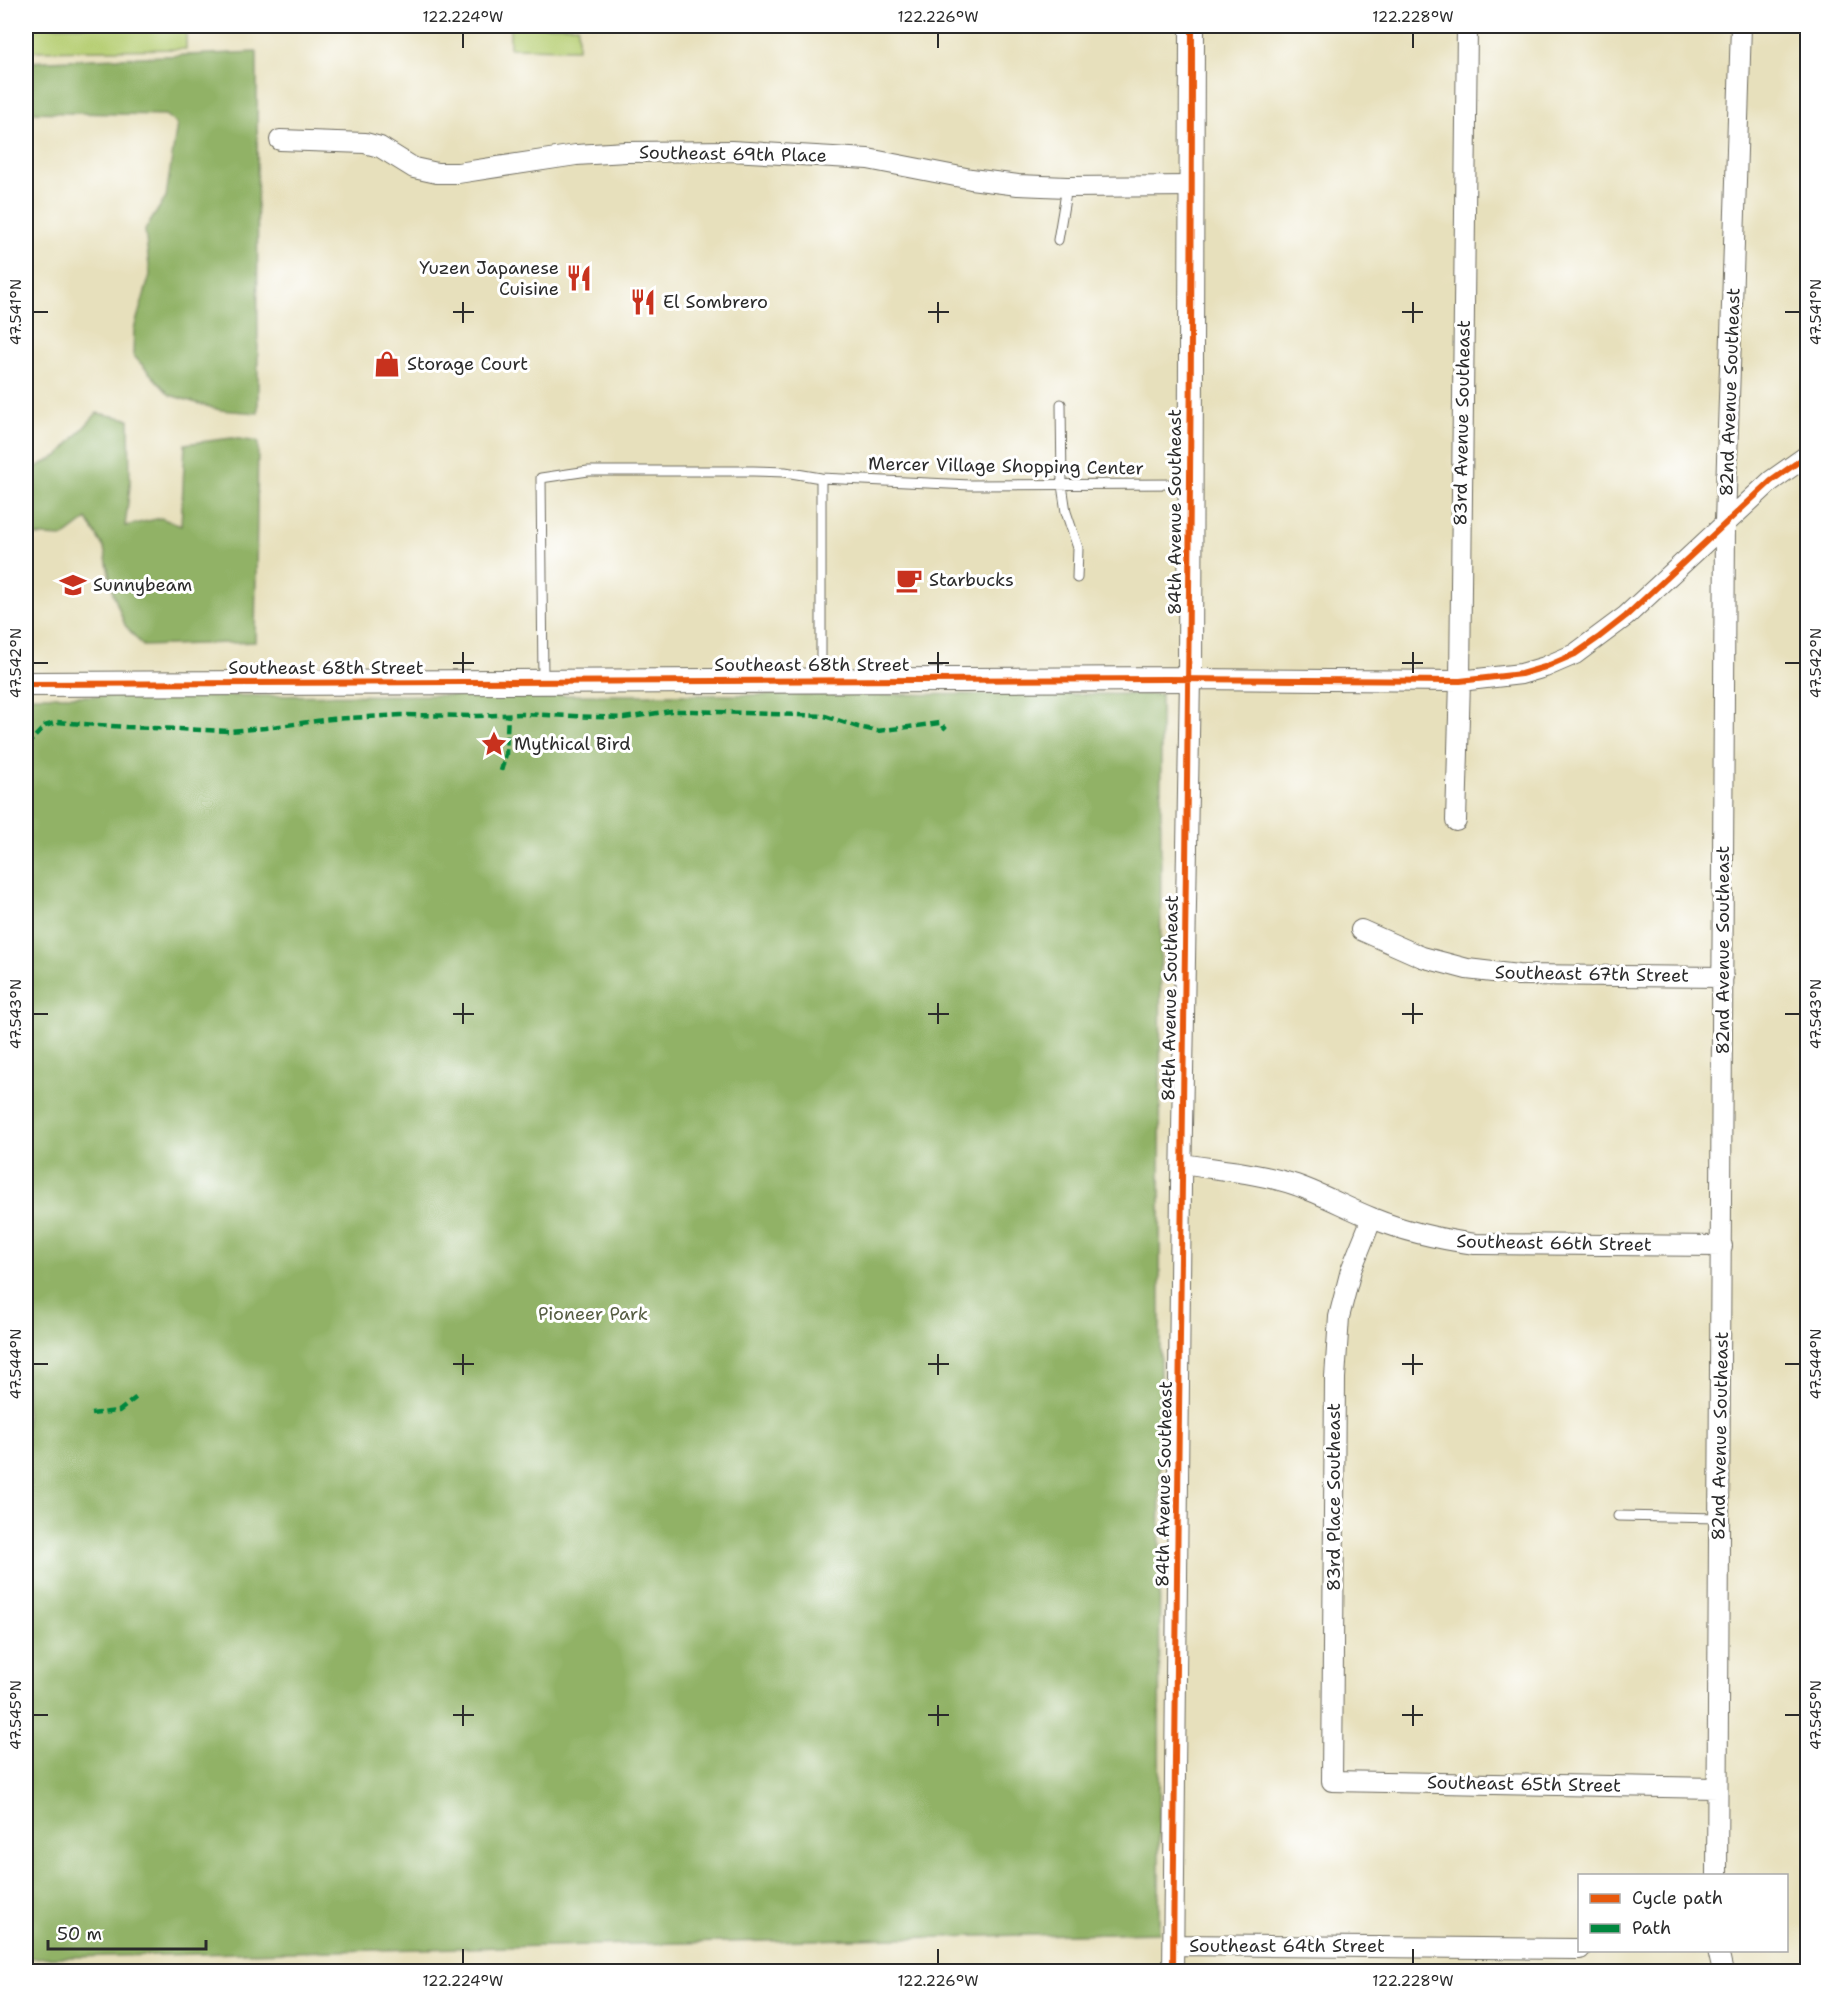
<svg xmlns="http://www.w3.org/2000/svg" width="1833" height="1997" viewBox="0 0 1833 1997" font-family="'Shantell Sans',sans-serif">
<style>
.green{fill:#b7cf74;stroke:#717d50;stroke-width:1.5}
.forest{fill:#91b266;stroke:#5e6e48;stroke-width:1.5}
.lines{fill:none;stroke-linecap:round;stroke-linejoin:round}
.service-casing{stroke:#6d6a5e;stroke-width:11}
.minor-casing{stroke:#6d6a5e;stroke-width:22}
.tertiary-casing{stroke:#6d6a5e;stroke-width:26}
.service{stroke:#fff;stroke-width:9}
.minor{stroke:#fff;stroke-width:20}
.tertiary{stroke:#fff;stroke-width:24}
.quiet{stroke:#00873e;stroke-width:4.5;stroke-dasharray:9 4.5;stroke-linecap:butt}
.cycleway-casing{stroke:#fff;stroke-width:10}
.cycleway{stroke:#e8590c;stroke-width:6}
.ticks{fill:none;stroke:#2b2b2b;stroke-width:2}
.labels{text-anchor:middle;dominant-baseline:central;stroke-width:6;stroke-linejoin:round;paint-order:stroke}
.street-label{font-size:18px;fill:#2b2b2b;stroke:#fff}
.poi-label{font-size:18px;fill:#2b2b2b;stroke:#fff;text-anchor:start}
.park-label{font-size:18px;fill:#555c41;stroke:#fff}
.neatline{fill:none;stroke:#2b2b2b;stroke-width:2}
.ticks-label{font-size:15px;text-anchor:middle;fill:#2b2b2b}
</style>
<rect width="100%" height="100%" fill="#fff"/>
<filter id="ink" filterUnits="userSpaceOnUse"><feTurbulence type="fractalNoise" baseFrequency=".0167" numOctaves="2"/><feDisplacementMap in="SourceGraphic" scale="12" xChannelSelector="R" yChannelSelector="G"/><feConvolveMatrix kernelMatrix="1 2 1 2 8 2 1 2 1" color-interpolation-filters="sRGB"/></filter>
<filter id="wash" filterUnits="userSpaceOnUse"><feTurbulence type="fractalNoise" baseFrequency=".008" numOctaves="4" result="noise"/><feDisplacementMap in="SourceGraphic" scale="24" xChannelSelector="R" yChannelSelector="G"/><feGaussianBlur stdDeviation="1.35" result="paint"/><feColorMatrix in="noise" values="0 0 0 0 0 0 0 0 0 0 0 0 0 0 0 0 0 1.4 0 .05"/><feComposite in="paint" operator="in"/></filter>
<g filter="url(#wash)">
<rect width="100%" height="100%" fill="#e7e0bc"/>
<!-- green -->
<path class="green" d="M 26,26 L 186,26 L 186,49 L 26,51 Z
M 510,26 L 578,26 L 578,49 L 510,48 Z"/>
<!-- forest -->
<path class="forest" d="M 257,52 L 258,413 L 220,410 L 170,395 L 133,355 L 134,329 L 150,275 L 145,230 L 166,197 L 177,124 L 165,115 L 26,112 L 26,62 Z
M 97,413 L 129,419 L 130,486 L 125,526 L 161,518 L 181,526 L 185,444 L 232,438 L 258,442 L 255,642 L 143,646 L 125,625 L 113,593 L 104,548 L 87,519 L 63,537 L 26,535 L 26,512 L 32,513 L 30,470 L 58,456 Z
M 1161,694 L 1159,1932 L 26,1958 L 26,696 Z"/>
</g>
<g filter="url(#ink)">
<g class="lines">
<!-- service casing -->
<g class="service-casing">
<path id="service" d="M 1058,240 L 1067,187
M 1061,404 L 1062,485 L 1066,512 L 1078,548 L 1077,578
M 821,478 L 821,680
M 543,679 L 541,478 L 588,471 L 753,471 L 785,472 L 821,478 L 970,485 L 1189,484
M 1618,1516 L 1719,1518"/>
</g>
<!-- minor casing -->
<g class="minor-casing">
<path id="minor" d="M 280,140 L 365,143 L 380,147 L 414,168 L 437,173 L 458,173 L 576,155 L 626,152 L 731,151 L 868,159 L 971,179 L 1018,185 L 1067,187 L 1192,186
M 1456,821 L 1460,681 L 1467,26
M 1361,930 L 1422,957 L 1467,969 L 1518,975 L 1723,977
M 1182,1164 C 1220,1170 1260,1173 1296,1185 C 1322,1194 1347,1208 1372,1218 C 1406,1232 1439,1239 1475,1244 L 1722,1246
M 1372,1218 L 1351,1270 L 1339,1317 L 1335,1378 L 1332,1781 L 1716,1788
M 1717,1876 L 1725,522 L 1741,26
M 1174,1945 L 1580,1949
M 1718,1950 L 1723,1972
M 1173,1972 L 1181,1185 L 1190,679 L 1460,681 L 1521,674 L 1545,667 L 1575,654 L 1626,616 L 1771,481 L 1808,455"/>
</g>
<!-- tertiary casing -->
<g class="tertiary-casing">
<path id="tertiary" d="M 26,684 L 1190,679 L 1192,26"/>
</g>
<!-- service -->
<use href="#service" class="service"/>
<!-- minor -->
<use href="#minor" class="minor"/>
<!-- tertiary -->
<use href="#tertiary" class="tertiary"/>
<!-- quiet -->
<path class="quiet" d="M 26,746 L 45,726 L 57,722 L 126,727 L 229,731 L 265,728 L 331,719 L 401,715 L 478,716 L 521,714 L 624,718 L 671,711 L 693,711 L 825,716 L 858,727 L 877,731 L 940,723 L 946,729
M 501,771 L 506,754 L 508,714
M 91,1414 L 119,1411 L 138,1396"/>
<!-- cycleway casing -->
<g class="cycleway-casing">
<path id="cycleway" d="M 26,684 L 1167,679 L 1460,681 L 1521,674 L 1545,667 L 1575,654 L 1598,638 L 1626,616 L 1771,481 L 1808,455
M 1173,1972 C 1178,1323 1192,674 1192,26"/>
</g>
<!-- cycleway -->
<use href="#cycleway" class="cycleway"/>
</g>
</g>
<!-- ticks -->
<path class="ticks" d="M 463,33 L 463,48M 938,33 L 938,48M 1413,33 L 1413,48M 463,302 L 463,323M 938,302 L 938,323M 1413,302 L 1413,323M 33,312 L 48,312M 453,312 L 474,312M 928,312 L 949,312M 1402,312 L 1423,312M 1785,312 L 1800,312M 463,652 L 463,673M 938,652 L 938,673M 1413,652 L 1413,673M 33,663 L 48,663M 453,663 L 474,663M 928,663 L 949,663M 1402,663 L 1423,663M 1785,663 L 1800,663M 463,1003 L 463,1024M 938,1003 L 938,1024M 1413,1003 L 1413,1024M 33,1014 L 48,1014M 453,1014 L 474,1014M 928,1014 L 949,1014M 1402,1014 L 1423,1014M 1785,1014 L 1800,1014M 463,1354 L 463,1375M 938,1354 L 938,1375M 1413,1354 L 1413,1375M 33,1364 L 48,1364M 453,1364 L 474,1364M 928,1364 L 949,1364M 1402,1364 L 1423,1364M 1785,1364 L 1800,1364M 463,1705 L 463,1726M 938,1705 L 938,1726M 1413,1705 L 1413,1726M 33,1715 L 48,1715M 453,1715 L 474,1715M 928,1715 L 949,1715M 1402,1715 L 1423,1715M 1785,1715 L 1800,1715M 463,1949 L 463,1964M 938,1949 L 938,1964M 1413,1949 L 1413,1964"/>
<!-- icons -->
<defs>
<g id="restaurant-bare" transform="scale(2.07)"><path d="M-5-6h1v4h1v-4h1v4h1v-4h1v5L-1.5 .5V6h-2V.5L-5-1ZM5-6V6H3V1.5H1.5Q1.5-4 5-6Z" fill="#c8321e" stroke="#fff" stroke-width="2.5" paint-order="stroke"/></g>
<g id="shop-bare" transform="scale(2.07)"><path d="M-5-2.5h2.3a2.7 3.5 0 0 1 5.4 0H5L5.5 6h-11ZM-1.5-2.5h3a1.5 2.3 0 0 0-3 0Z" fill="#c8321e" stroke="#fff" stroke-width="2.5" paint-order="stroke"/></g>
<g id="cafe-bare" transform="scale(2.07)"><path d="M-5.5-4.5H6V0H3Q3 3.5 0 3.5H-2.5Q-5.5 3.5-5.5 0ZM3-3.2v2h1.7v-2ZM-6 4.5H4V6H-6Z" fill="#c8321e" stroke="#fff" stroke-width="2.5" paint-order="stroke"/></g>
<g id="school-bare" transform="scale(2.07)"><path d="M0-5L7-2L0 1L-7-2ZM-4 1L0 2.5L4 1V4Q0 6-4 4Z" fill="#c8321e" stroke="#fff" stroke-width="2.5" paint-order="stroke"/></g>
<g id="sight-bare" transform="scale(2.07)"><path d="M0-6L1.8-2.2L6-1.7L2.9 1.2L3.7 5.4L0 3.3L-3.7 5.4L-2.9 1.2L-6-1.7L-1.8-2.2Z" fill="#c8321e" stroke="#fff" stroke-width="2.5" paint-order="stroke"/></g>
</defs>
<g fill-rule="evenodd">
<use href="#restaurant-bare" x="579" y="278"/>
<use href="#restaurant-bare" x="643" y="302"/>
<use href="#shop-bare" x="387" y="364"/>
<use href="#cafe-bare" x="909" y="580"/>
<use href="#school-bare" x="73" y="585"/>
<use href="#sight-bare" x="494" y="744"/>
</g>
<g class="labels">
<!-- street labels -->
<g class="street-label">
<text transform="translate(733 154) rotate(1)">Southeast 69th Place</text>
<text transform="translate(1730 392) rotate(-88)">82nd Avenue Southeast</text>
<text transform="translate(1462 423) rotate(-89)">83rd Avenue Southeast</text>
<text transform="translate(1006 466) rotate(1)">Mercer Village Shopping Center</text>
<text transform="translate(1175 512) rotate(-90)">84th Avenue Southeast</text>
<text x="812" y="665">Southeast 68th Street</text>
<text x="326" y="668">Southeast 68th Street</text>
<text transform="translate(1723 950) rotate(-90)">82nd Avenue Southeast</text>
<text transform="translate(1592 974) rotate(1)">Southeast 67th Street</text>
<text transform="translate(1170 998) rotate(-89)">84th Avenue Southeast</text>
<text transform="translate(1554 1243) rotate(1)">Southeast 66th Street</text>
<text transform="translate(1720 1436) rotate(-89)">82nd Avenue Southeast</text>
<text transform="translate(1164 1484) rotate(-89)">84th Avenue Southeast</text>
<text transform="translate(1334 1497) rotate(-90)">83rd Place Southeast</text>
<text transform="translate(1524 1784) rotate(1)">Southeast 65th Street</text>
<text x="1287" y="1946">Southeast 64th Street</text>
</g>
<!-- poi labels -->
<g class="poi-label">
<text x="559" y="268" text-anchor="end">Yuzen Japanese<tspan x="559" dy="21">Cuisine</tspan></text>
<text x="663" y="302">El Sombrero</text>
<text x="407" y="364">Storage Court</text>
<text x="929" y="580">Starbucks</text>
<text x="93" y="585">Sunnybeam</text>
<text x="514" y="744">Mythical Bird</text>
</g>
<!-- park labels -->
<g class="park-label">
<text x="593" y="1314">Pioneer Park</text>
</g>
</g>
<!-- margin -->
<rect width="1833" height="1997" fill="none" stroke="#fff" stroke-width="66"/>
<!-- legend -->
<rect x="1578" y="1874" width="210" height="78" fill="#ffffff" stroke="#aaaaaa" stroke-width="1.5"/>
<rect x="1590" y="1894" width="30" height="9" fill="#e8590c" stroke="#aaaaaa" stroke-width="1.5"/>
<text x="1632" y="1904" font-size="18" fill="#2b2b2b">Cycle path</text>
<rect x="1590" y="1924" width="30" height="9" fill="#00873e" stroke="#aaaaaa" stroke-width="1.5"/>
<text x="1632" y="1934" font-size="18" fill="#2b2b2b">Path</text>
<!-- scale -->
<path d="M48 1940v9h158v-9" fill="none" stroke="#2b2b2b" stroke-width="3"/>
<text x="57" y="1940" font-size="18" fill="#2b2b2b" stroke="#ffffff" stroke-width="4.5" paint-order="stroke">50 m</text>
<rect x="33" y="33" width="1767" height="1931" class="neatline"/>
<g class="ticks-label">
<text x="463" y="22">122.224°W</text>
<text x="938" y="22">122.226°W</text>
<text x="1413" y="22">122.228°W</text>
<text transform="translate(1816 312) rotate(-90)" y="5">47.541°N</text>
<text transform="translate(16 312) rotate(-90)" y="5">47.541°N</text>
<text transform="translate(1816 663) rotate(-90)" y="5">47.542°N</text>
<text transform="translate(16 663) rotate(-90)" y="5">47.542°N</text>
<text transform="translate(1816 1014) rotate(-90)" y="5">47.543°N</text>
<text transform="translate(16 1014) rotate(-90)" y="5">47.543°N</text>
<text transform="translate(1816 1364) rotate(-90)" y="5">47.544°N</text>
<text transform="translate(16 1364) rotate(-90)" y="5">47.544°N</text>
<text transform="translate(1816 1715) rotate(-90)" y="5">47.545°N</text>
<text transform="translate(16 1715) rotate(-90)" y="5">47.545°N</text>
<text x="463" y="1986">122.224°W</text>
<text x="938" y="1986">122.226°W</text>
<text x="1413" y="1986">122.228°W</text>
</g>
</svg>
